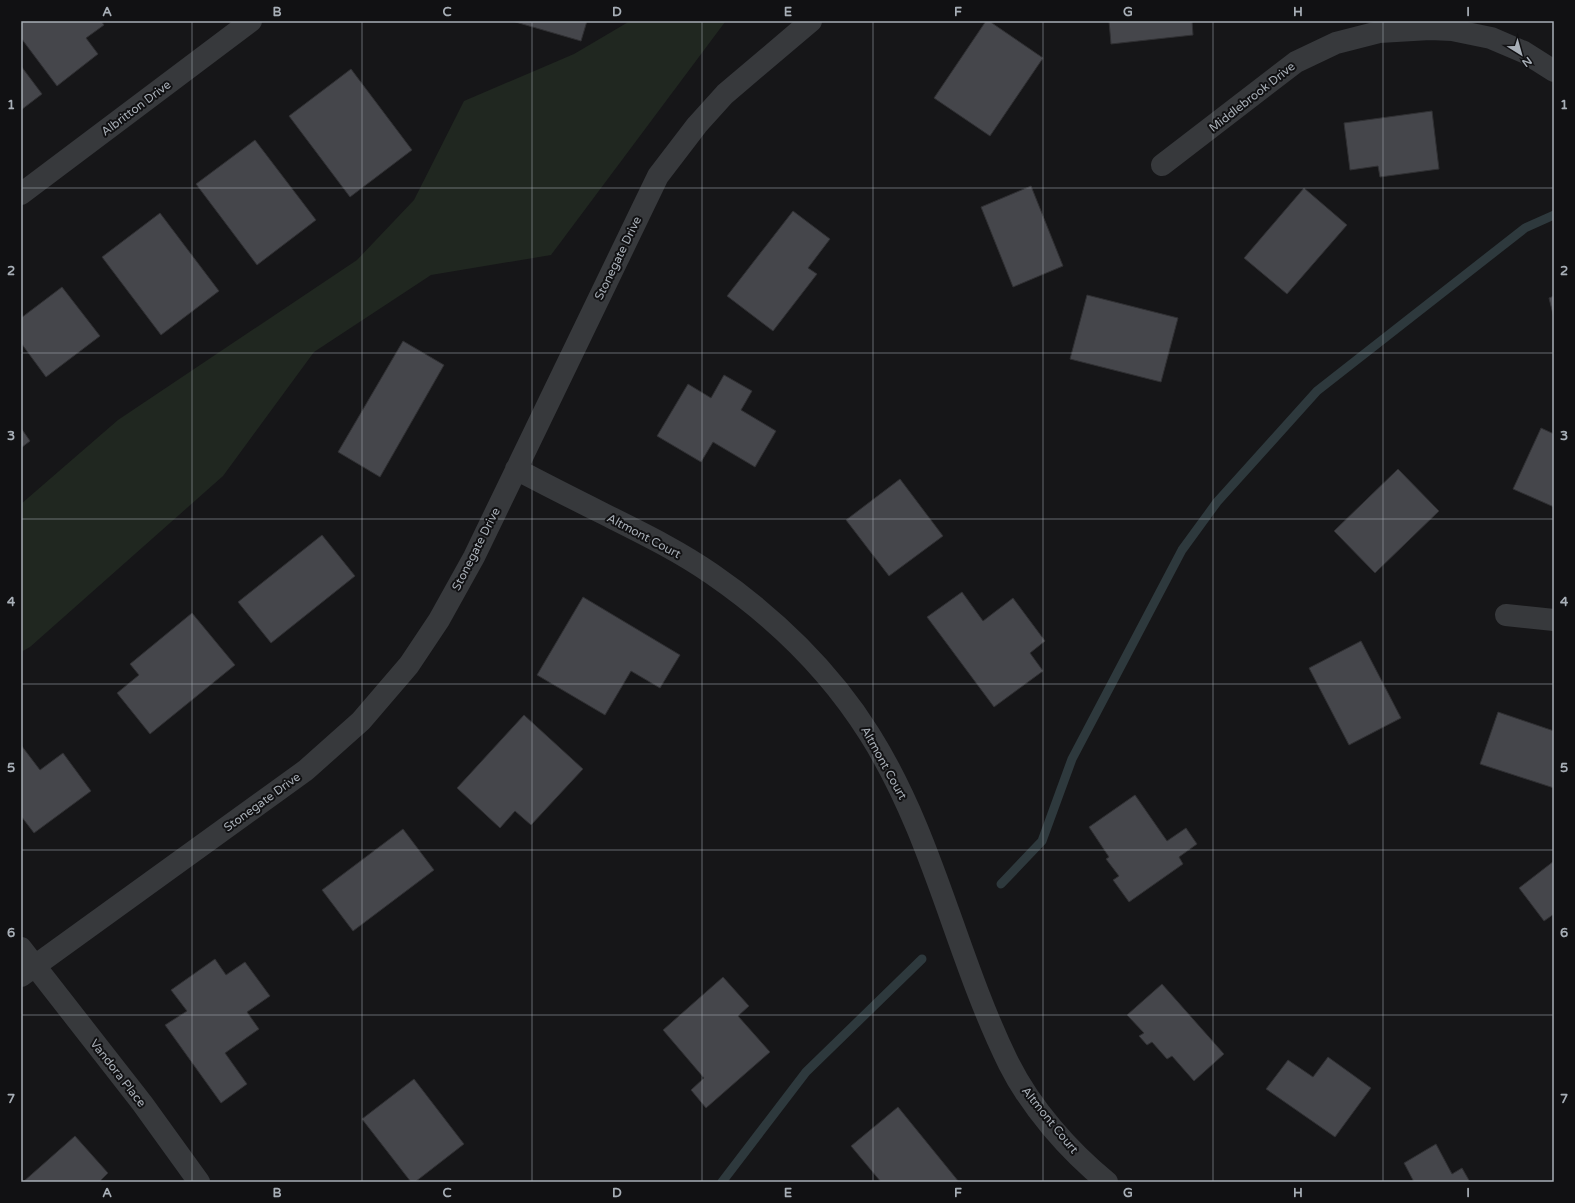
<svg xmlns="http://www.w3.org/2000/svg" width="1575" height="1203" viewBox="0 0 1575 1203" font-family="'Varela Round',sans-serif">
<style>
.green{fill:#202720}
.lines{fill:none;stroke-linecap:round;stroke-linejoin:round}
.stream{stroke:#2e393d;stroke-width:9}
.building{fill:#45464b;stroke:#303033}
.minor{stroke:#37393c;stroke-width:22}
.grid{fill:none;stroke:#a8afb7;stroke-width:1;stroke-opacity:0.55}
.labels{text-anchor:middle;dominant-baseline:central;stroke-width:4;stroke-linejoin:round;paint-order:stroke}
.street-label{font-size:12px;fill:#a8afb7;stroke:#111113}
.neatline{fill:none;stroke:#a8afb7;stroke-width:1.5}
.grid-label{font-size:13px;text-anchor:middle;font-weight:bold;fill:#a8afb7}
</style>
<rect width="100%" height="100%" fill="#161618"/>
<!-- green -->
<path class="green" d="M 630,21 L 723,21 L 725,22 L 551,255 L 431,275 L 314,352 L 223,476 L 30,647 L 21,652 L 21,504 L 118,420 L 357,260 L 414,200 L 464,101 L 574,54 Z"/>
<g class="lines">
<!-- stream -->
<path class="stream" d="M 1001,884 L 1042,841 L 1072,759 L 1182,550 L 1217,502 L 1317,391 L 1525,228 L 1554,215
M 722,1182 L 806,1072 L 922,959"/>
</g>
<!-- building -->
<path class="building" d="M 21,21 L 101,21 L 104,25 L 86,38 L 98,54 L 57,86 L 21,38 Z
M 512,21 L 587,21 L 581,41 Z
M 986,21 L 989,21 L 1043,58 L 990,136 L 934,98 Z
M 1109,21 L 1192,21 L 1193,35 L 1111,44 Z
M 21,66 L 42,94 L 21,110 Z
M 351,69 L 412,150 L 350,197 L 289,116 Z
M 1432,111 L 1439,169 L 1380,177 L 1378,166 L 1350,170 L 1344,123 Z
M 255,140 L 316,220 L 257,265 L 196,184 Z
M 1031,186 L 1063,266 L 1013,287 L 981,207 Z
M 1304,188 L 1347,225 L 1287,294 L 1244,258 Z
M 793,211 L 830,239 L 808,268 L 817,274 L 773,331 L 727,296 Z
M 160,213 L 219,291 L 161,335 L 102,257 Z
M 62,287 L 100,336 L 46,377 L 21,343 L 21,318 Z
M 1087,295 L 1178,318 L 1161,382 L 1070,359 Z
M 1554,296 L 1554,318 L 1549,298 Z
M 403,341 L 444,365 L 380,477 L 338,452 Z
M 724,375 L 752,391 L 741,410 L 776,431 L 755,467 L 713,442 L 701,462 L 657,436 L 688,384 L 711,398 Z
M 21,428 L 30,441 L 21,448 Z
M 1541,428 L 1554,434 L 1554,507 L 1513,489 Z
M 1398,469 L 1439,511 L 1375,573 L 1334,531 Z
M 900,479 L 943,536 L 889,576 L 846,520 Z
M 322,535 L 355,576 L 271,643 L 238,602 Z
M 962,592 L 983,621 L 1013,598 L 1045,641 L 1030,653 L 1043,671 L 994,707 L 927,617 Z
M 583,597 L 680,655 L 660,688 L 631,671 L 605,715 L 537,675 Z
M 192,613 L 235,665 L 150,734 L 117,693 L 139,675 L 130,664 Z
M 1361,641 L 1401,718 L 1349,745 L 1309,668 Z
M 1498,712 L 1554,731 L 1554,788 L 1480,764 Z
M 524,715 L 583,769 L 531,825 L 515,811 L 500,828 L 457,788 Z
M 21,745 L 40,770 L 63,753 L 91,791 L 34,833 L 21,816 Z
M 1135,795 L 1167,841 L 1186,828 L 1197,844 L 1179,857 L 1183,864 L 1129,902 L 1113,880 L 1119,876 L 1106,859 L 1109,857 L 1089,827 Z
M 403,829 L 434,870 L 353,931 L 322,890 Z
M 1554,861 L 1554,914 L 1544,921 L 1519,888 Z
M 215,959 L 226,975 L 245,962 L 270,996 L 247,1012 L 259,1029 L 225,1053 L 247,1084 L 221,1103 L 165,1025 L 187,1011 L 171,990 Z
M 723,977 L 749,1006 L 738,1016 L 770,1052 L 706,1108 L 691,1090 L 704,1078 L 663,1030 Z
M 1162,984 L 1224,1054 L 1194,1081 L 1172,1056 L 1167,1059 L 1152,1042 L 1147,1045 L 1139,1036 L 1144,1033 L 1127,1015 Z
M 1328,1057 L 1371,1088 L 1335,1137 L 1266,1089 L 1288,1060 L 1313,1077 Z
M 414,1079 L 464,1144 L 415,1182 L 411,1182 L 362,1119 Z
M 898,1107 L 959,1182 L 881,1182 L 851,1146 Z
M 75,1136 L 108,1173 L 99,1182 L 23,1182 Z
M 1436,1144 L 1452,1174 L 1462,1168 L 1470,1182 L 1414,1182 L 1404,1163 Z"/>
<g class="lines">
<!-- minor -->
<path class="minor" d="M 1162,165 L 1296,62 L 1336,43 L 1379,32 L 1430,29 L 1452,30 L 1491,38 L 1524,52 L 1554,71
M 21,194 L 251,21
M 516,469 C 546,485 576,500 606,515 C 642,533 679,551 712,574 C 773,616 830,671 870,735 C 934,837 956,957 1009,1064 C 1031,1108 1069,1151 1107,1182
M 1506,615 L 1554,620
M 21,948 L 142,1103 L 199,1182
M 21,976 L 306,770 L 361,721 L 409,665 L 439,620 L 474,557 L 658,176 L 697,125 L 725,94 L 811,21"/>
</g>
<!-- grid -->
<path class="grid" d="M 192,21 L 192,1182M 362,21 L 362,1182M 532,21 L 532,1182M 702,21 L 702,1182M 873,21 L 873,1182M 1043,21 L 1043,1182M 1213,21 L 1213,1182M 1383,21 L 1383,1182M 21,188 L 1554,188M 21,353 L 1554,353M 21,519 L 1554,519M 21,684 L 1554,684M 21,850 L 1554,850M 21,1015 L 1554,1015"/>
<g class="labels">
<!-- street labels -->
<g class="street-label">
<text transform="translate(1252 97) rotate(-38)">Middlebrook Drive</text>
<text transform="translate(136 108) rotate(-37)">Albritton Drive</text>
<text transform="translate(618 258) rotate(-64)">Stonegate Drive</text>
<text transform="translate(644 536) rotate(28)">Altmont Court</text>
<text transform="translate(476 549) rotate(-63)">Stonegate Drive</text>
<text transform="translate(884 763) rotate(61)">Altmont Court</text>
<text transform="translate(262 802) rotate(-36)">Stonegate Drive</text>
<text transform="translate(118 1073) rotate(52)">Vandora Place</text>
<text transform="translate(1050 1120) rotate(51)">Altmont Court</text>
</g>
</g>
<!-- border -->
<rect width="1575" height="1203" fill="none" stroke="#111113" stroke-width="44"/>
<!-- north arrow -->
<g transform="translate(1521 54) rotate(143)" stroke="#111113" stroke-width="3" paint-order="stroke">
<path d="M0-3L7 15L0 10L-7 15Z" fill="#a8afb7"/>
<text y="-6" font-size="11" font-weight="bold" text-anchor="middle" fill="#a8afb7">N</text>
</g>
<rect x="22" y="22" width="1531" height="1159" class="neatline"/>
<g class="grid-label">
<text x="107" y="16">A</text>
<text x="277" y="16">B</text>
<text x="447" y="16">C</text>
<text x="617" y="16">D</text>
<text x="788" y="16">E</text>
<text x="958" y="16">F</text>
<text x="1128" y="16">G</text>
<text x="1298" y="16">H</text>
<text x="1468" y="16">I</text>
<text x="11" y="109">1</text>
<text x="1564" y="109">1</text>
<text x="11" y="275">2</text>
<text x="1564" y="275">2</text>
<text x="11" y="440">3</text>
<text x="1564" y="440">3</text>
<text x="11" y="606">4</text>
<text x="1564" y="606">4</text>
<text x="11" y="772">5</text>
<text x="1564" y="772">5</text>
<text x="11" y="937">6</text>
<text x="1564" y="937">6</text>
<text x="11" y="1103">7</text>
<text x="1564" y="1103">7</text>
<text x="107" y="1197">A</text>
<text x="277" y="1197">B</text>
<text x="447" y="1197">C</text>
<text x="617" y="1197">D</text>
<text x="788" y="1197">E</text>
<text x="958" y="1197">F</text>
<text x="1128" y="1197">G</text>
<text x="1298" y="1197">H</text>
<text x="1468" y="1197">I</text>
</g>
</svg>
